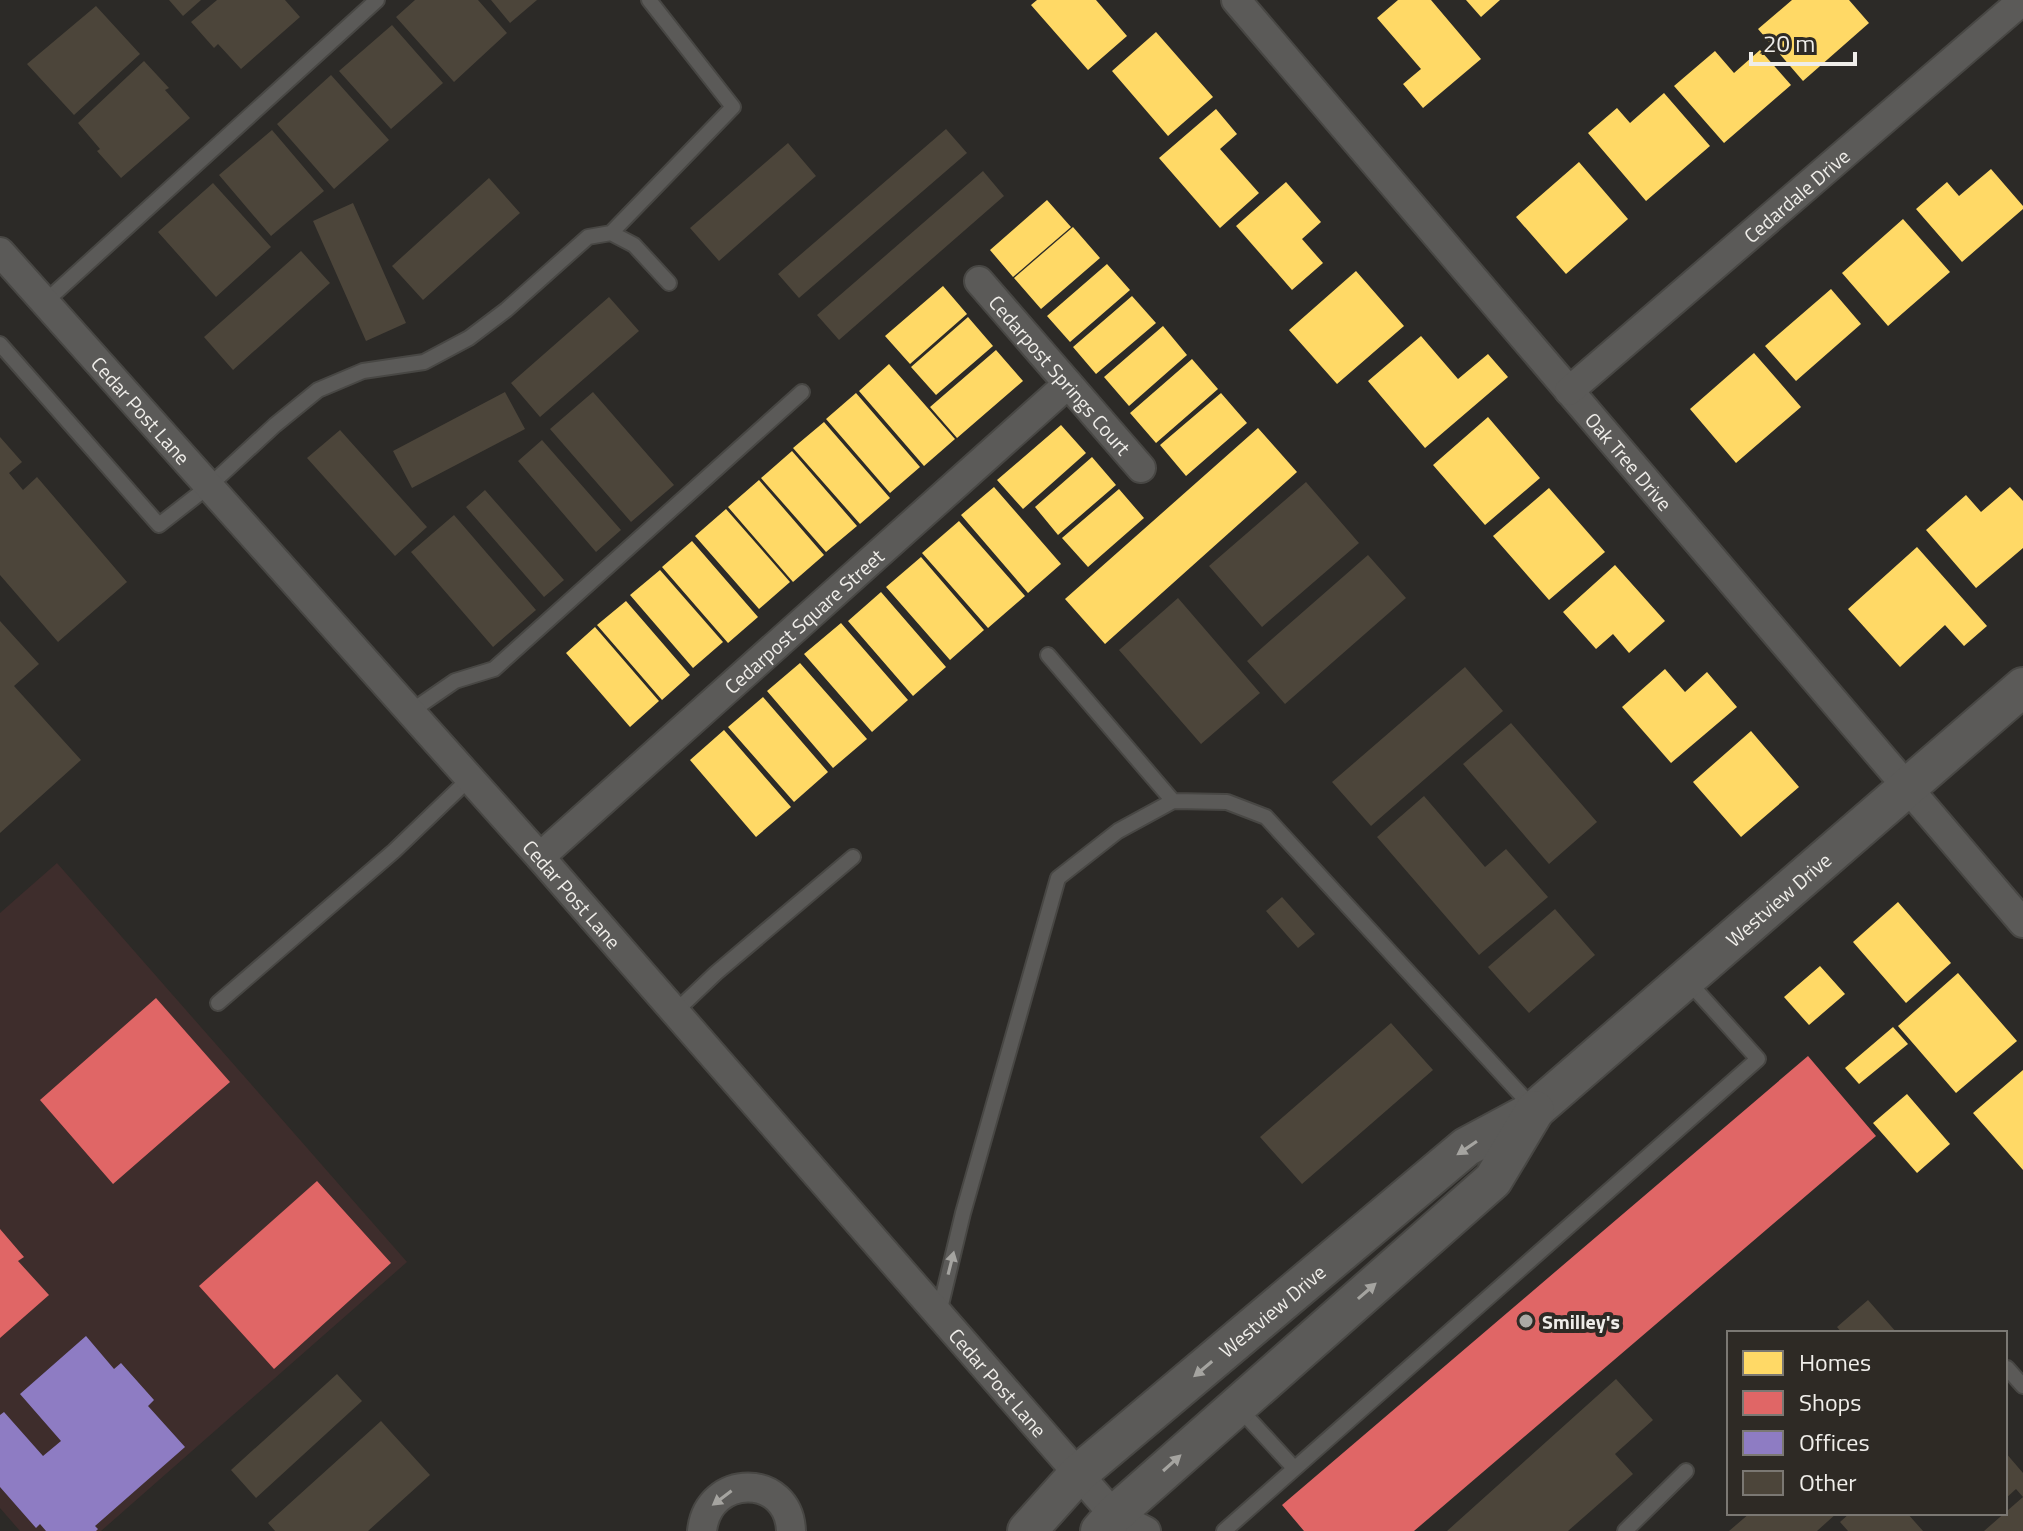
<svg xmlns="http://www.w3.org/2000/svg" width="2023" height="1531" viewBox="0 0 2023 1531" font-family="'Titillium Web',sans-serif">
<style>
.commercial{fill:#3e2d2c}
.homes{fill:#ffd966}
.shops{fill:#e06666}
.offices{fill:#8e7cc3}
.building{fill:#4c453a}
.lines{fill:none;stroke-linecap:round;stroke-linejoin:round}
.lane-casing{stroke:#484744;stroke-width:18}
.street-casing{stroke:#484744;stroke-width:32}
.secondary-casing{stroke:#484744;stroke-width:42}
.lane{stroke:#5b5a58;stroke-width:14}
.street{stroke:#5b5a58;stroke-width:28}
.secondary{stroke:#5b5a58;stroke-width:38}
.oneway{fill:#a5a4a0}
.poi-dot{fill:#aba9a5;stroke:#2e2a25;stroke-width:3}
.labels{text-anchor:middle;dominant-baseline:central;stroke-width:8;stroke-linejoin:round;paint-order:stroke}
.street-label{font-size:20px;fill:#efede9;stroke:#2e2a25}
.poi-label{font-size:20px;font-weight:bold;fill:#efede9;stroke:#2e2a25;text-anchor:start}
</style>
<rect width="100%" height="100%" fill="#2c2a27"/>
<!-- commercial -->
<path class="commercial" d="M 57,863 L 407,1262 L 101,1531 L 20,1531 L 0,1508 L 0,913 Z"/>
<!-- homes -->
<path class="homes" d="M 1037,0 L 1096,0 L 1127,36 L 1088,70 L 1031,5 Z
M 1398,0 L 1431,0 L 1481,59 L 1423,108 L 1403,84 L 1421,69 L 1377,18 Z
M 1466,0 L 1500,0 L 1481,17 Z
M 1792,0 L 1849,0 L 1869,23 L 1803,81 L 1758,29 Z
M 1156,32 L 1213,97 L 1168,136 L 1112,71 Z
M 1760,50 L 1791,85 L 1724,143 L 1674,86 L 1715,51 L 1734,73 Z
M 1664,93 L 1710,146 L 1646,201 L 1588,133 L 1617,108 L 1630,123 Z
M 1216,109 L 1237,134 L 1220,149 L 1259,193 L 1220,228 L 1159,158 Z
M 1579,162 L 1628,219 L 1566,274 L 1516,217 Z
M 1991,169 L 2023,206 L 2023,209 L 1962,262 L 1916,209 L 1947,182 L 1959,196 Z
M 1286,182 L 1321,222 L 1302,239 L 1323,263 L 1292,290 L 1236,226 Z
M 1047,200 L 1071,227 L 1013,277 L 990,250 Z
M 1903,219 L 1950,272 L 1888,326 L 1842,273 Z
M 1073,227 L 1100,258 L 1041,309 L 1014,278 Z
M 1107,264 L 1130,290 L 1070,342 L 1047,316 Z
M 1356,271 L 1404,326 L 1337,384 L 1289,330 Z
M 943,286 L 967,314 L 910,364 L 885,336 Z
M 1831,289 L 1861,324 L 1796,381 L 1765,346 Z
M 1132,296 L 1156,323 L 1096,374 L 1073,347 Z
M 968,317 L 993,346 L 936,395 L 911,367 Z
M 1163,326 L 1187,355 L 1129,406 L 1104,377 Z
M 1421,336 L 1458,379 L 1488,354 L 1508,377 L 1425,448 L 1368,381 Z
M 996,350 L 1023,381 L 957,438 L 930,407 Z
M 1754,353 L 1801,407 L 1736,463 L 1690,409 Z
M 1192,359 L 1218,389 L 1156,443 L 1130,413 Z
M 889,364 L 955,439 L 924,466 L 859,391 Z
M 856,393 L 920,467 L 890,493 L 826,419 Z
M 1221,393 L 1247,423 L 1186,476 L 1160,445 Z
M 1488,417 L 1540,478 L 1485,525 L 1433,465 Z
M 824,422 L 890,498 L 860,524 L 793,448 Z
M 1061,425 L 1086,453 L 1023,509 L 997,480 Z
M 1258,428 L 1297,472 L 1105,644 L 1065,599 Z
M 792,451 L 857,526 L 826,552 L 761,478 Z
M 1092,457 L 1116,485 L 1058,535 L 1035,507 Z
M 759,480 L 824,555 L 793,582 L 728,507 Z
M 994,487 L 1061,564 L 1028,593 L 961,515 Z
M 2010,487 L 2023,501 L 2023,548 L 1976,588 L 1926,530 L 1966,495 L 1981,512 Z
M 1549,488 L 1605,552 L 1549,600 L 1493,536 Z
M 1119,489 L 1144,518 L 1088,567 L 1062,538 Z
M 726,509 L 790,582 L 759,609 L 695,536 Z
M 959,521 L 1025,596 L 988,628 L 922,553 Z
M 692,541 L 758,617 L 728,643 L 662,567 Z
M 1917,547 L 1987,626 L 1964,646 L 1945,625 L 1900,667 L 1848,609 Z
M 921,557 L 984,630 L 950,660 L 886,587 Z
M 1615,565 L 1665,621 L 1629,653 L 1613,634 L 1596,649 L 1563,612 Z
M 660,570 L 723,642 L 693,668 L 630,595 Z
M 881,592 L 946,667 L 913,696 L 848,621 Z
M 626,601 L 690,675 L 662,700 L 597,625 Z
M 841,623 L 908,700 L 872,732 L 804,654 Z
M 595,627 L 659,701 L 630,727 L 566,653 Z
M 800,663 L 867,739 L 833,768 L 767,691 Z
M 1665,669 L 1685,692 L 1707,672 L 1737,707 L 1671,763 L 1622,707 Z
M 763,697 L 828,772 L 794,802 L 728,727 Z
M 724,730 L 791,807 L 756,837 L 690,760 Z
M 1751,731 L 1799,787 L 1741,837 L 1693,782 Z
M 1898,902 L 1951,963 L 1906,1003 L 1853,942 Z
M 1820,966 L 1845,994 L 1809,1025 L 1784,997 Z
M 1958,973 L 2017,1041 L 1956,1093 L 1898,1026 Z
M 1893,1027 L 1908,1044 L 1859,1084 L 1845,1068 Z
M 2023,1070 L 2023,1170 L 1973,1113 Z
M 1907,1094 L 1950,1144 L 1917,1173 L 1873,1123 Z"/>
<!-- shops -->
<path class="shops" d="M 156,998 L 230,1082 L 113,1184 L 40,1100 Z
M 1808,1056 L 1876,1136 L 1414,1531 L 1304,1531 L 1282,1505 Z
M 317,1181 L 391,1263 L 274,1369 L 199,1286 Z
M 0,1229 L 24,1257 L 18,1261 L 49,1295 L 0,1338 Z"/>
<!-- offices -->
<path class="offices" d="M 86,1336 L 114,1369 L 121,1363 L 154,1400 L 148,1406 L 185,1447 L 95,1526 L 98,1529 L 96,1531 L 46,1531 L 40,1524 L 36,1528 L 0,1487 L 0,1415 L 4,1412 L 43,1456 L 61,1441 L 20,1394 Z"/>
<!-- building -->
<path class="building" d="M 169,0 L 201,0 L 183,16 Z
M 217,0 L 285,0 L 300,17 L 241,69 L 218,44 L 214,48 L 191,22 Z
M 415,0 L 478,0 L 507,33 L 454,82 L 396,17 Z
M 491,0 L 537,0 L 510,23 Z
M 96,6 L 140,54 L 74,115 L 27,64 Z
M 392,25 L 443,83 L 391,129 L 339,71 Z
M 144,61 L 169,88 L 165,90 L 190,118 L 121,178 L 97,151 L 100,149 L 78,123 Z
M 331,75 L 389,140 L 334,189 L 277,124 Z
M 946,129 L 967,153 L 799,298 L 778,274 Z
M 272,130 L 324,191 L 271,236 L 219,175 Z
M 788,143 L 816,176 L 719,261 L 690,228 Z
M 983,171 L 1004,196 L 839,340 L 817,315 Z
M 489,178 L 520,213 L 423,300 L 392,266 Z
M 213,183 L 271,247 L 216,297 L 158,232 Z
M 353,203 L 406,323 L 366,341 L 313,221 Z
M 301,251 L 330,283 L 233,370 L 204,337 Z
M 609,297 L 639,331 L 540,417 L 511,383 Z
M 505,392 L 525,429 L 412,488 L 393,451 Z
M 593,392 L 674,485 L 631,522 L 550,429 Z
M 340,430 L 427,527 L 395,556 L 307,458 Z
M 0,437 L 22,462 L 9,473 L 23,490 L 37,477 L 127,582 L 58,642 L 0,575 Z
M 542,440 L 621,530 L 596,552 L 518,461 Z
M 1306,482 L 1359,543 L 1262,627 L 1209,566 Z
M 485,490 L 564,580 L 544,597 L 466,507 Z
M 454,515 L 536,610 L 493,647 L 411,552 Z
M 1368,555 L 1406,598 L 1285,704 L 1247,661 Z
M 1178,598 L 1260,693 L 1201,744 L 1119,650 Z
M 0,621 L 39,664 L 14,686 L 81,760 L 0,833 Z
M 1465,667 L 1503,711 L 1371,826 L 1332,782 Z
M 1511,723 L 1597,822 L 1549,864 L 1463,764 Z
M 1424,796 L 1485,867 L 1506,849 L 1548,897 L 1479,955 L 1377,837 Z
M 1282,897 L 1315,934 L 1298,948 L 1266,911 Z
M 1555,909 L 1595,955 L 1529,1013 L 1488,967 Z
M 1391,1023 L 1433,1070 L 1302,1184 L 1260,1137 Z
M 1868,1300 L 1897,1333 L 1842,1333 L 1837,1327 Z
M 337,1374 L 362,1401 L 256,1498 L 231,1470 Z
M 1616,1379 L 1653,1420 L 1615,1454 L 1633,1474 L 1568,1531 L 1447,1531 Z
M 381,1421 L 430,1475 L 368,1531 L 275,1531 L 268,1523 Z
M 2005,1452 L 2023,1473 L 2023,1531 L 1984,1531 L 2023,1497 L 2016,1489 L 2005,1499 Z
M 1750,1513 L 1837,1513 L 1817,1531 L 1729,1531 Z
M 1850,1513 L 1907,1513 L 1923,1531 L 1848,1531 L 1840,1522 Z"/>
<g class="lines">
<!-- lane casing -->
<g class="lane-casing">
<path id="lane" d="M 611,233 L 733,107 L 649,0
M 45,302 L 377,0
M 0,344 L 159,525 L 209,486 L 275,425 L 318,390 L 363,371 L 424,362 L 469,338 L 506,310 L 588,237 L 611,233 L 634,245 L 669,283
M 1048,655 L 1173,801
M 410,712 L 455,681 L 494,669 L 802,392
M 218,1003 L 394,851 L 469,779
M 675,1012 L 716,973 L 853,857
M 939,1313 L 963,1213 L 1058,878 L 1118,831 L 1173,801 L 1227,802 L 1266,817 L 1535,1110
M 2007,1368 L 2023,1386
M 1238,1407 L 1294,1468
M 1224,1531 L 1758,1059 L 1686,979
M 1625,1531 L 1686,1471"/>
</g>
<!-- street casing -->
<g class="street-casing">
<g id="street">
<path id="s1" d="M 1236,0 L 2023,923"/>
<path id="s2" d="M 0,252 L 540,857 L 1114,1515 L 1146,1531"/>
<path id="s3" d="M 979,281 L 1141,468"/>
<path id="s4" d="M 1569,391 L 2023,0"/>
<path id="s5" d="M 540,857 L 1068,384"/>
<path d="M 702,1531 C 708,1473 789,1473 791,1531"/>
</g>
</g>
<!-- secondary casing -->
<g class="secondary-casing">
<g id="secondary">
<path id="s6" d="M 1027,1531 L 1078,1474 L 1466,1147 L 1535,1110 L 2023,687"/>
<path d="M 1100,1531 L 1114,1515 L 1493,1180 L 1535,1110"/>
</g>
</g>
<!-- lane -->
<use href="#lane" class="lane"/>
<!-- street -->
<use href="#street" class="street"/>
<!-- secondary -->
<use href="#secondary" class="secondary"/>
</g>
<!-- one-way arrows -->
<defs><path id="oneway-solid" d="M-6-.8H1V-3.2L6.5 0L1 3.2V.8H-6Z" transform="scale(2)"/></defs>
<g class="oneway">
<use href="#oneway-solid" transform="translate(1467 1148) rotate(146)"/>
<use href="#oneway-solid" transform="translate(951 1263) rotate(-76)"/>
<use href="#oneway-solid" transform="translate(1367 1291) rotate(-41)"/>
<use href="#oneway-solid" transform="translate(1203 1369) rotate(140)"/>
<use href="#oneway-solid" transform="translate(1172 1463) rotate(-42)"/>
<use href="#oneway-solid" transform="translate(722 1498) rotate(143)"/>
</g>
<!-- markers -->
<circle class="poi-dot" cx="1526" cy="1321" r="8"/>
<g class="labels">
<!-- street labels -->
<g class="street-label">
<text stroke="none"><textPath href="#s4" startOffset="300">Cedardale Drive</textPath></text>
<text stroke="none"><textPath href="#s3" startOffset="124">Cedarpost Springs Court</textPath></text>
<text stroke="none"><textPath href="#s2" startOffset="212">Cedar Post Lane</textPath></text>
<text stroke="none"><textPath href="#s1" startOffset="606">Oak Tree Drive</textPath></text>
<text stroke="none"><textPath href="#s5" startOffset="354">Cedarpost Square Street</textPath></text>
<text stroke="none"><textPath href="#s2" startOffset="860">Cedar Post Lane</textPath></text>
<text stroke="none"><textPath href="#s6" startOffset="984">Westview Drive</textPath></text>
<text stroke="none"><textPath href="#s6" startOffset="330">Westview Drive</textPath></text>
<text stroke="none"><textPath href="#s2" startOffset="1508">Cedar Post Lane</textPath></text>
</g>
<!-- poi labels -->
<g class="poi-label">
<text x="1542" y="1321">Smilley's</text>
</g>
</g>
<!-- legend -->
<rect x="1727" y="1331" width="280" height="184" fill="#2e2a25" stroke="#7b7873" stroke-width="2"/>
<rect x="1743" y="1351" width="40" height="24" fill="#ffd966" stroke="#7b7873" stroke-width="2"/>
<text x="1799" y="1371" font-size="24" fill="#efede9">Homes</text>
<rect x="1743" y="1391" width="40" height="24" fill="#e06666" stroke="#7b7873" stroke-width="2"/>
<text x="1799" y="1411" font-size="24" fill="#efede9">Shops</text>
<rect x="1743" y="1431" width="40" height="24" fill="#8e7cc3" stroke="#7b7873" stroke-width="2"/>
<text x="1799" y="1451" font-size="24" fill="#efede9">Offices</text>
<rect x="1743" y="1471" width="40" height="24" fill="#4c453a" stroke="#7b7873" stroke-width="2"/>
<text x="1799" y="1491" font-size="24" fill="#efede9">Other</text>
<!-- scale -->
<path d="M1751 52v12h104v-12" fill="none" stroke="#efede9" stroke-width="4"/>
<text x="1763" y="52" font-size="24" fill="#efede9" stroke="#2e2a25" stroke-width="6" paint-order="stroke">20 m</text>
</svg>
